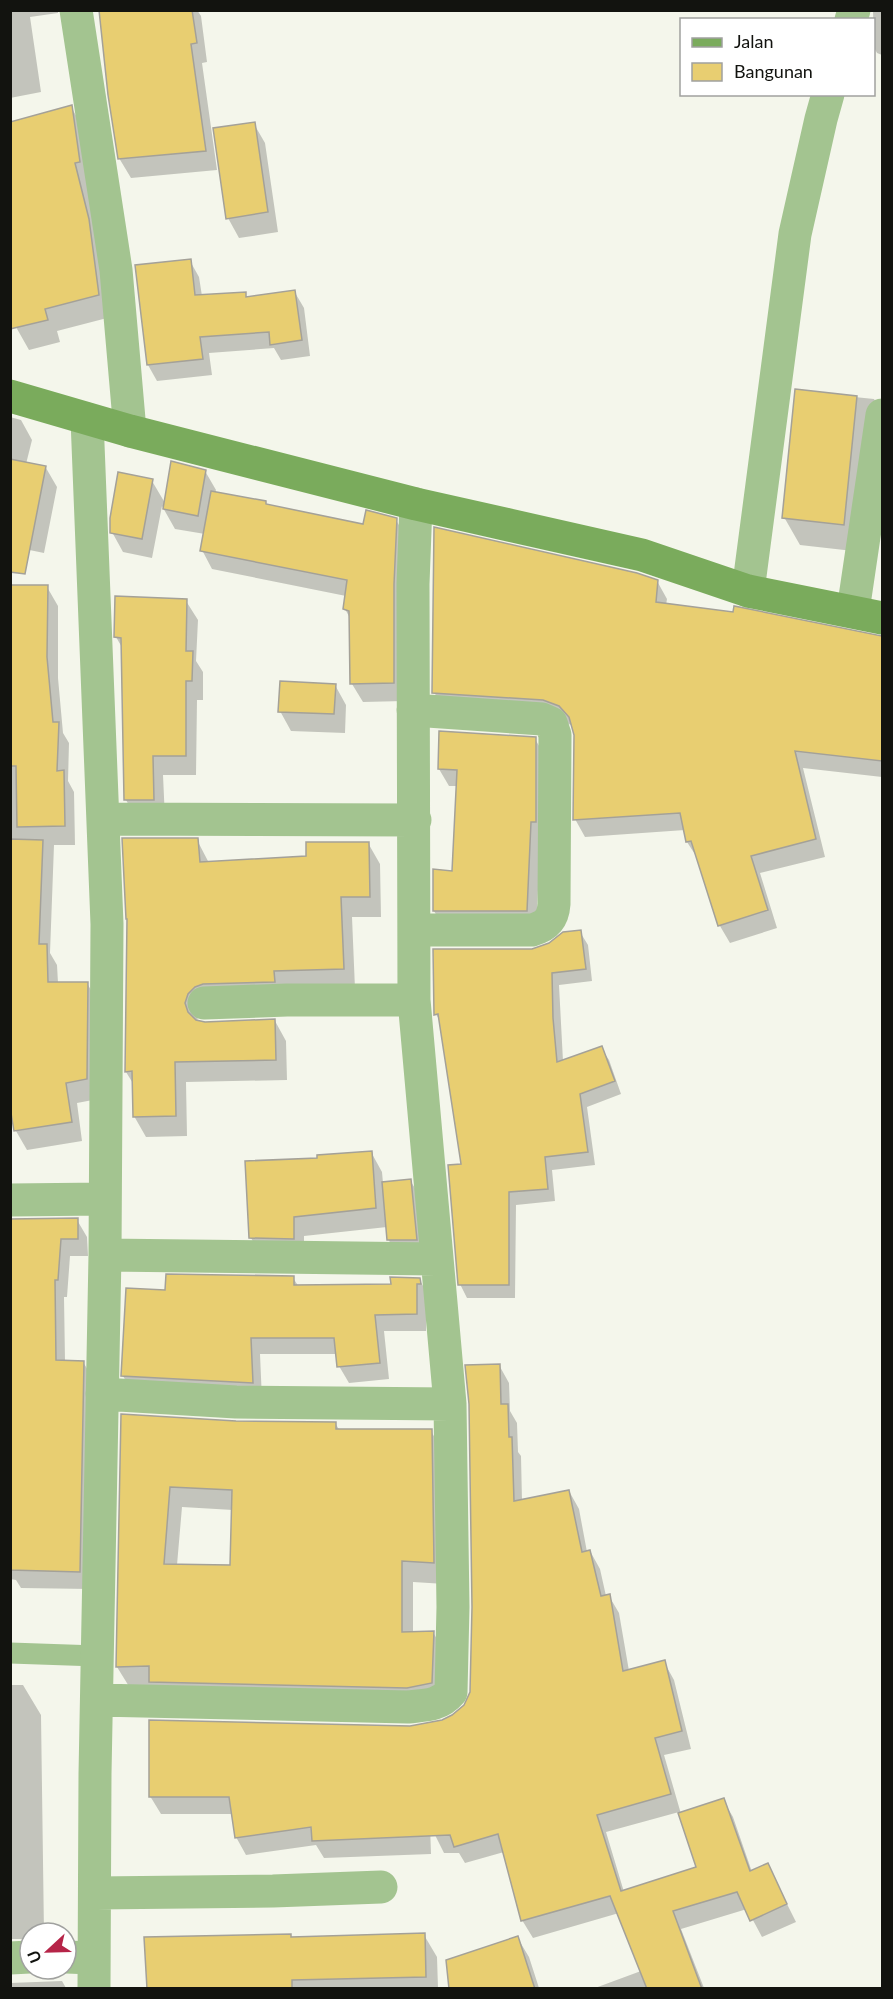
<svg xmlns="http://www.w3.org/2000/svg" width="893" height="1999" viewBox="0 0 893 1999" font-family="Lato,sans-serif">
<style>
.shadow{fill:#0003;fill-rule:evenodd}
.building{fill:#e8ce71;stroke:#a4a198;stroke-width:1.5;fill-rule:evenodd}
.lines{fill:none;stroke-linecap:round;stroke-linejoin:round}
.lane{stroke:#a3c490;stroke-width:21}
.street{stroke:#a3c490;stroke-width:33}
.secondary{stroke:#7aab5c;stroke-width:33}
</style>
<rect width="100%" height="100%" fill="#f4f6eb"/>
<!-- shadow -->
<path class="shadow" d="M 10,10 L 58,10 L 58,13 L 30,17 L 41,92 L 10,98 Z
M 100,10 L 197,10 L 201,16 L 207,62 L 202,63 L 217,170 L 131,178 L 119,158 Z
M 873,10 L 882,10 L 882,55 L 877,53 L 874,47 Z
M 71,107 L 84,129 L 111,317 L 57,331 L 60,342 L 29,350 L 16,327 Z
M 254,124 L 265,143 L 278,232 L 239,238 L 228,218 Z
M 190,261 L 199,277 L 202,296 L 245,294 L 247,298 L 294,291 L 304,308 L 310,356 L 281,360 L 274,348 L 209,353 L 212,375 L 157,381 L 148,365 L 136,267 Z
M 796,391 L 874,399 L 882,414 L 862,552 L 800,545 L 784,517 Z
M 10,417 L 21,420 L 32,440 L 26,464 L 46,468 L 57,487 L 44,553 L 10,546 Z
M 205,471 L 216,490 L 215,493 L 365,526 L 396,520 L 407,539 L 404,701 L 363,702 L 352,684 L 351,620 L 345,609 L 346,596 L 212,569 L 202,550 L 205,534 L 175,529 L 162,506 L 152,558 L 123,552 L 112,532 L 152,481 L 165,503 Z
M 657,581 L 667,599 L 666,605 L 882,638 L 882,777 L 803,768 L 825,857 L 760,873 L 777,928 L 730,943 L 720,926 L 698,859 L 687,842 L 685,830 L 585,837 L 575,819 L 575,735 L 573,726 L 554,717 L 444,710 L 434,692 Z
M 10,586 L 47,587 L 58,606 L 58,678 L 63,733 L 69,743 L 68,781 L 74,792 L 75,845 L 54,845 L 50,953 L 57,965 L 58,983 L 87,983 L 98,1003 L 98,1099 L 77,1103 L 82,1141 L 27,1150 L 16,1131 L 13,1115 L 10,1115 Z
M 186,601 L 198,620 L 196,661 L 203,672 L 203,700 L 197,700 L 196,775 L 163,775 L 165,819 L 137,819 L 126,800 L 123,649 L 116,637 Z
M 335,685 L 346,705 L 345,733 L 291,731 L 280,711 Z
M 535,739 L 545,756 L 536,928 L 444,928 L 434,911 L 454,873 L 458,786 L 449,786 L 439,769 Z
M 197,840 L 209,863 L 308,857 L 368,843 L 380,864 L 381,917 L 352,917 L 355,989 L 198,1016 L 197,1022 L 205,1023 L 275,1021 L 286,1041 L 287,1080 L 186,1082 L 187,1136 L 146,1137 L 134,1116 L 134,1085 L 126,1072 L 129,922 Z
M 580,932 L 588,945 L 592,981 L 559,985 L 563,1061 L 601,1048 L 609,1060 L 621,1094 L 587,1107 L 595,1165 L 552,1170 L 555,1201 L 516,1205 L 515,1298 L 467,1298 L 460,1284 L 463,1166 L 441,1023 L 436,1014 L 533,950 Z
M 371,1152 L 382,1172 L 383,1183 L 410,1180 L 419,1195 L 424,1255 L 397,1254 L 388,1239 L 387,1227 L 304,1236 L 304,1258 L 262,1257 L 251,1238 L 319,1159 Z
M 10,1220 L 77,1220 L 87,1237 L 88,1256 L 70,1256 L 67,1297 L 64,1297 L 65,1361 L 83,1362 L 94,1380 L 90,1589 L 21,1588 L 16,1580 L 10,1579 Z
M 293,1278 L 299,1287 L 392,1286 L 419,1279 L 429,1296 L 426,1301 L 426,1331 L 384,1331 L 389,1379 L 349,1383 L 339,1366 L 338,1354 L 260,1354 L 262,1400 L 133,1393 L 123,1376 L 167,1291 Z
M 499,1365 L 509,1383 L 510,1411 L 517,1423 L 518,1452 L 521,1456 L 522,1501 L 569,1491 L 579,1509 L 587,1552 L 590,1551 L 600,1569 L 606,1596 L 609,1596 L 619,1613 L 629,1671 L 664,1662 L 674,1680 L 691,1749 L 664,1755 L 681,1814 L 723,1800 L 733,1817 L 752,1872 L 767,1864 L 796,1922 L 762,1937 L 747,1909 L 681,1929 L 704,1988 L 595,1988 L 641,1971 L 619,1913 L 533,1938 L 522,1920 L 504,1852 L 465,1863 L 459,1853 L 444,1853 L 430,1825 L 431,1854 L 324,1858 L 316,1845 L 246,1855 L 236,1837 L 233,1814 L 161,1814 L 150,1796 L 410,1727 L 443,1722 L 465,1706 L 471,1693 ZM 679,1812 L 698,1868 L 624,1892 L 606,1832 Z
M 122,1415 L 236,1422 L 335,1423 L 340,1431 L 431,1431 L 443,1452 L 445,1584 L 413,1582 L 413,1633 L 433,1632 L 445,1654 L 444,1704 L 130,1688 L 117,1667 ZM 182,1507 L 233,1510 L 231,1566 L 177,1565 Z
M 10,1685 L 23,1685 L 41,1715 L 44,1933 L 30,1933 L 30,1939 L 10,1939 Z
M 424,1935 L 437,1957 L 438,1988 L 149,1988 L 292,1938 Z
M 517,1937 L 529,1957 L 539,1988 L 485,1988 Z
M 62,1981 L 66,1988 L 10,1988 L 10,1983 Z"/>
<!-- building -->
<path class="building" d="M 99,10 L 192,10 L 197,43 L 191,44 L 206,151 L 118,159 L 108,95 Z
M 72,105 L 80,162 L 75,163 L 89,219 L 99,295 L 45,309 L 48,320 L 10,329 L 10,122 Z
M 255,122 L 268,212 L 226,219 L 213,128 Z
M 191,259 L 195,295 L 246,292 L 246,297 L 295,290 L 302,340 L 270,345 L 269,332 L 200,337 L 203,359 L 147,365 L 135,265 Z
M 795,389 L 857,396 L 844,525 L 782,518 Z
M 10,459 L 46,466 L 25,574 L 10,572 Z
M 171,461 L 206,470 L 198,516 L 163,509 Z
M 118,472 L 153,479 L 142,539 L 110,533 L 110,518 Z
M 211,491 L 266,501 L 266,504 L 363,524 L 366,510 L 397,518 L 394,584 L 394,683 L 350,684 L 349,611 L 343,609 L 347,580 L 200,551 Z
M 434,527 L 637,573 L 658,580 L 656,602 L 733,612 L 734,606 L 882,636 L 882,761 L 795,751 L 816,839 L 751,856 L 768,910 L 718,926 L 691,841 L 686,842 L 680,813 L 573,820 L 574,735 L 569,717 L 559,706 L 543,700 L 432,693 Z
M 10,585 L 48,585 L 47,657 L 53,722 L 59,722 L 57,771 L 64,770 L 65,826 L 17,827 L 16,766 L 10,766 Z
M 115,596 L 187,599 L 186,651 L 193,651 L 192,681 L 186,681 L 186,756 L 153,756 L 154,800 L 124,800 L 121,638 L 114,637 Z
M 280,681 L 336,684 L 334,714 L 278,712 Z
M 439,731 L 536,737 L 536,822 L 531,822 L 527,911 L 433,911 L 433,869 L 452,871 L 457,770 L 438,769 Z
M 122,838 L 198,838 L 200,862 L 306,856 L 306,842 L 369,842 L 370,897 L 341,897 L 344,969 L 274,971 L 275,982 L 203,984 L 195,987 L 188,994 L 185,1003 L 188,1012 L 196,1020 L 205,1022 L 275,1019 L 276,1060 L 175,1062 L 176,1116 L 133,1117 L 132,1071 L 125,1072 L 127,919 L 126,919 Z
M 10,839 L 43,840 L 39,944 L 47,944 L 48,982 L 88,982 L 87,1079 L 66,1083 L 72,1122 L 14,1131 L 10,1107 Z
M 581,930 L 586,969 L 552,973 L 553,1018 L 557,1062 L 602,1046 L 615,1081 L 580,1094 L 588,1152 L 545,1157 L 548,1189 L 509,1192 L 509,1285 L 458,1285 L 448,1165 L 461,1164 L 438,1014 L 434,1015 L 433,949 L 532,949 L 549,943 L 563,932 Z
M 372,1151 L 376,1208 L 294,1217 L 294,1239 L 249,1238 L 245,1161 L 317,1158 L 317,1155 Z
M 411,1179 L 417,1240 L 387,1240 L 382,1182 Z
M 78,1218 L 78,1239 L 61,1239 L 58,1280 L 55,1280 L 56,1360 L 84,1361 L 80,1572 L 10,1570 L 10,1219 Z
M 166,1274 L 294,1276 L 294,1285 L 391,1284 L 390,1277 L 420,1278 L 421,1284 L 417,1284 L 417,1314 L 375,1315 L 380,1363 L 337,1367 L 334,1338 L 251,1338 L 253,1383 L 121,1376 L 126,1288 L 165,1290 Z
M 500,1364 L 501,1404 L 508,1404 L 509,1437 L 512,1437 L 514,1501 L 569,1490 L 582,1552 L 590,1550 L 601,1596 L 610,1594 L 623,1671 L 665,1660 L 682,1731 L 655,1738 L 671,1794 L 597,1815 L 621,1891 L 696,1867 L 678,1813 L 724,1798 L 750,1871 L 768,1863 L 787,1904 L 750,1921 L 737,1892 L 673,1911 L 702,1989 L 647,1989 L 610,1896 L 521,1921 L 498,1834 L 454,1847 L 450,1835 L 312,1841 L 311,1827 L 235,1838 L 229,1797 L 149,1797 L 149,1720 L 410,1726 L 442,1720 L 452,1715 L 464,1705 L 470,1692 L 472,1607 L 469,1404 L 465,1365 Z
M 121,1414 L 236,1421 L 336,1422 L 336,1429 L 432,1429 L 434,1563 L 402,1561 L 402,1632 L 434,1631 L 432,1683 L 407,1688 L 149,1682 L 149,1666 L 116,1667 ZM 170,1487 L 232,1490 L 230,1565 L 164,1564 Z
M 425,1933 L 426,1977 L 292,1980 L 292,1989 L 147,1989 L 144,1937 L 291,1934 L 291,1937 Z
M 518,1936 L 535,1989 L 449,1989 L 446,1960 Z"/>
<g class="lines">
<!-- lane -->
<path class="lane" d="M 10,1653 L 97,1656"/>
<!-- street -->
<path class="street" d="M 76,10 L 116,270 L 130,431
M 851,20 L 854,10
M 87,419 L 107,924 L 105,1255 L 95,1774 L 94,1988
M 748,591 L 795,234 L 821,119 L 828,94
M 853,611 L 882,415
M 413,710 L 542,719 L 551,723 L 555,735 L 554,904 C 553,919 547,926 532,930 L 414,930
M 103,819 L 415,820
M 204,1003 L 287,1000 L 414,1000
M 10,1200 L 104,1199
M 105,1255 L 436,1259
M 102,1394 L 236,1402 L 450,1404
M 97,1700 L 408,1707 C 425,1705 439,1706 451,1692 L 453,1607 L 450,1404 L 414,1000 L 413,584 L 416,504
M 96,1893 L 273,1891 L 381,1887
M 66,1957 L 93,1958
M 10,1958 L 30,1957"/>
<!-- secondary -->
<path class="secondary" d="M 10,396 L 130,431 L 416,504 L 642,555 L 748,591 L 882,618"/>
</g>
<!-- border -->
<rect width="893" height="1999" fill="none" stroke="#12130f" stroke-width="24"/>
<!-- legend -->
<rect x="680" y="18" width="195" height="78" fill="#ffffff" stroke="#a0a19f" stroke-width="1.5"/>
<rect x="692" y="38" width="30" height="9" fill="#7aab5c" stroke="#a0a19f" stroke-width="1.5"/>
<text x="734" y="48" font-size="18" fill="#12130f">Jalan</text>
<rect x="692" y="63" width="30" height="18" fill="#e8ce71" stroke="#a0a19f" stroke-width="1.5"/>
<text x="734" y="78" font-size="18" fill="#12130f">Bangunan</text>
<!-- north arrow -->
<g transform="translate(48 1951) rotate(248)"><circle r="28" fill="#ffffff" stroke="#a0a19f" stroke-width="1.5"/>
<path d="M0-4.5L10 22L0 15L-10 22Z" fill="#b62448"/>
<text y="-9" font-size="16" font-weight="bold" text-anchor="middle" fill="#12130f">U</text>
</g>
</svg>
